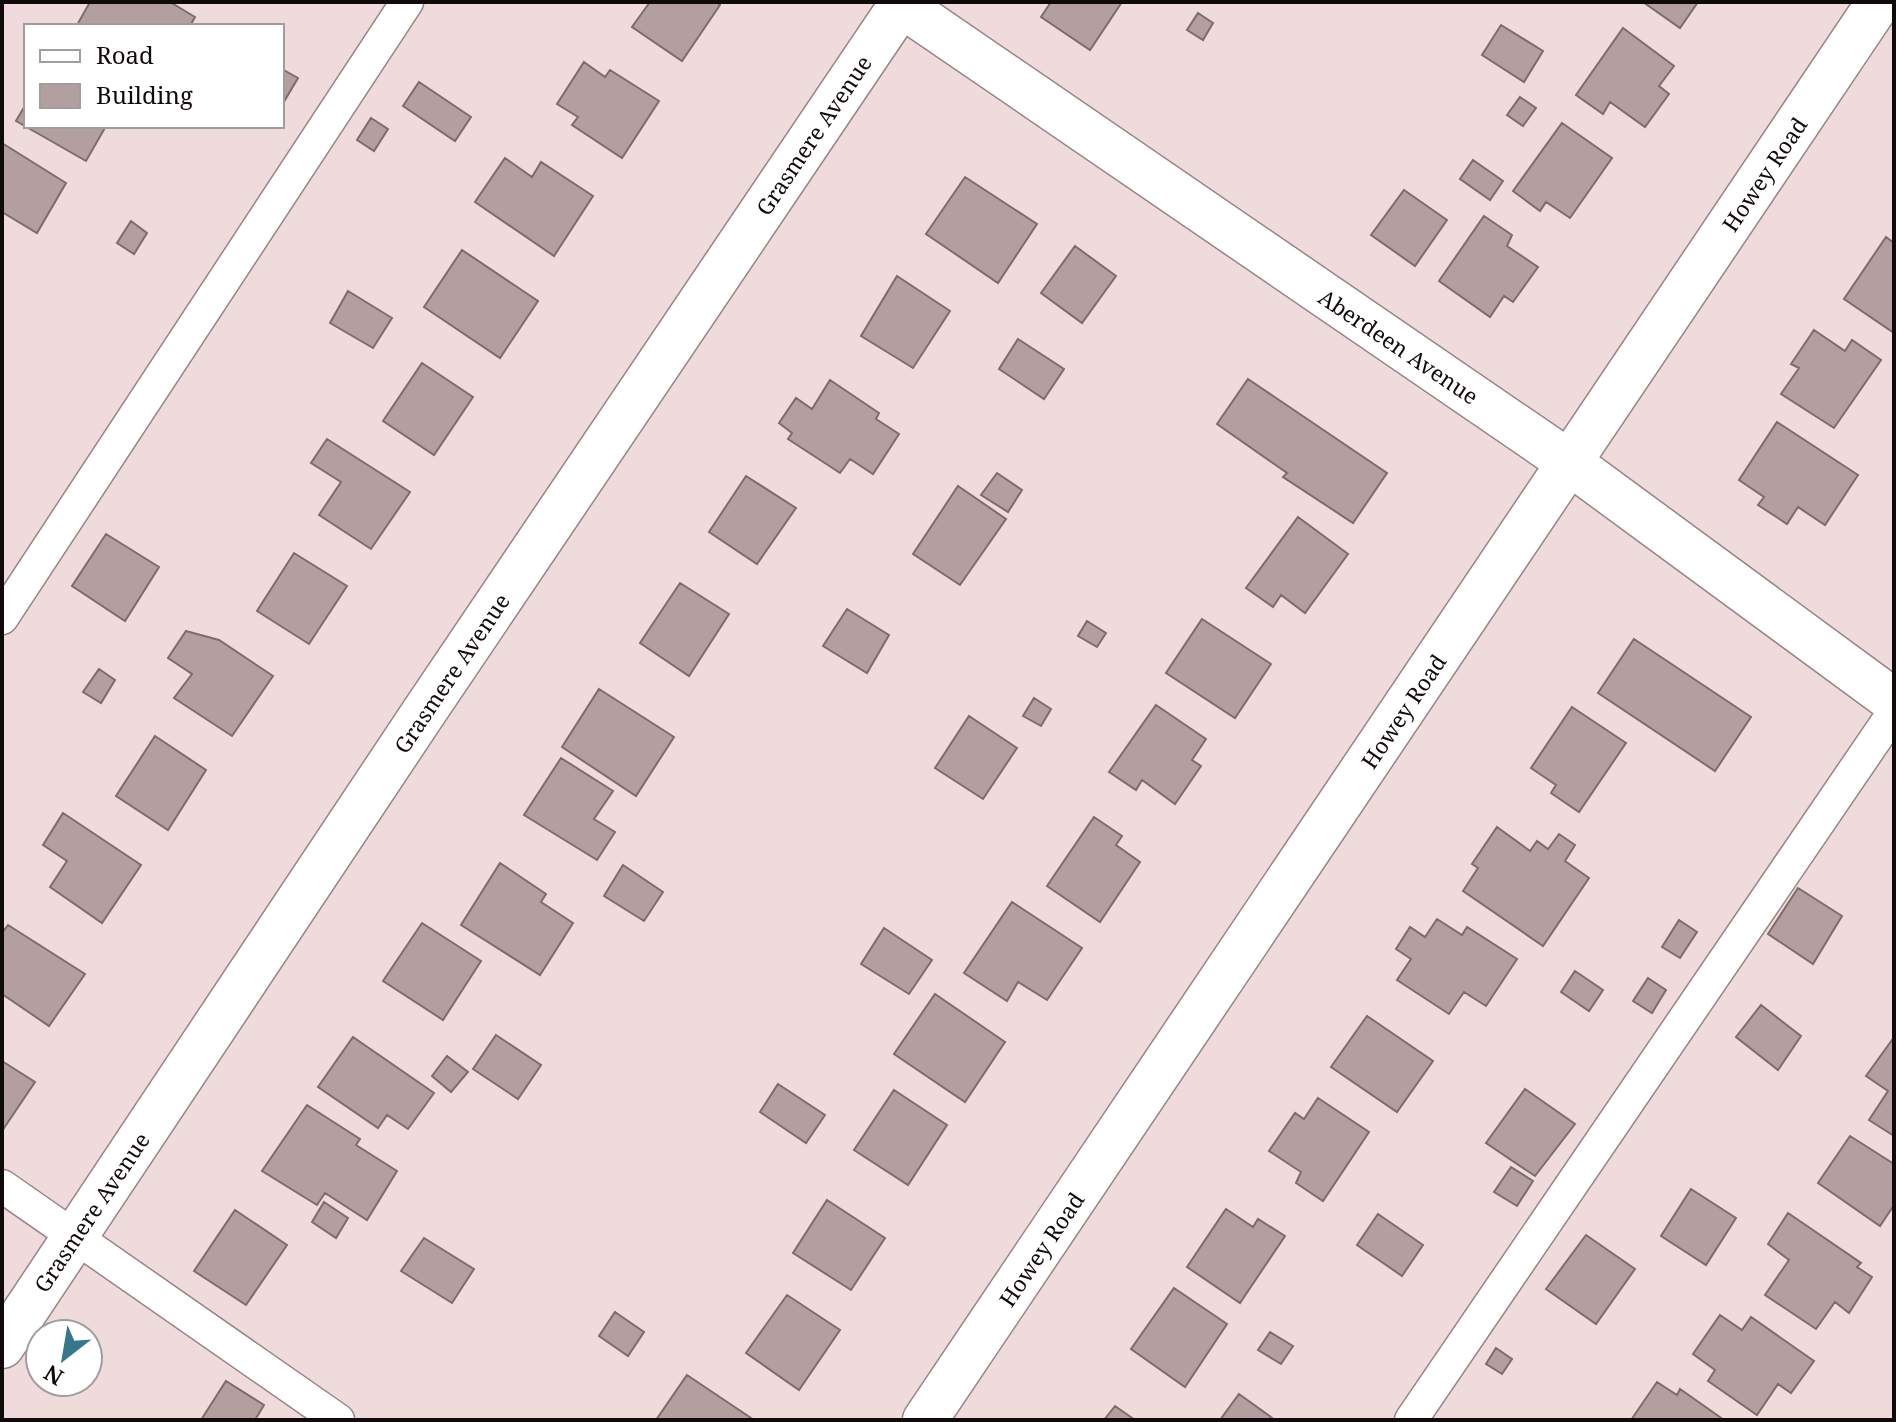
<svg xmlns="http://www.w3.org/2000/svg" width="1896" height="1422" viewBox="0 0 1896 1422" font-family="'Noto Serif',serif">
<style>
.building{fill:#b39fa0;stroke:#7e6c6d;stroke-width:2}
.lines{fill:none;stroke-linecap:round;stroke-linejoin:round}
.service-casing{stroke:#978486;stroke-width:35}
.minor-casing{stroke:#978486;stroke-width:47}
.service{stroke:#fff;stroke-width:32}
.minor{stroke:#fff;stroke-width:44}
.labels{text-anchor:middle;dominant-baseline:central;stroke-width:7;stroke-linejoin:round;paint-order:stroke}
.street-label{font-size:22px;fill:#110a0b;stroke:#fff}
</style>
<rect width="100%" height="100%" fill="#f0dbdc"/>
<!-- building -->
<path class="building" d="M 90,2 L 170,2 L 195,17 L 190,26 L 79,26 L 77,25 Z
M 650,2 L 716,2 L 720,5 L 682,61 L 632,27 Z
M 1051,2 L 1122,2 L 1090,50 L 1041,17 Z
M 1643,2 L 1698,2 L 1680,28 Z
M 1198,13 L 1213,23 L 1203,40 L 1187,30 Z
M 1501,25 L 1543,51 L 1524,82 L 1482,55 Z
M 1623,28 L 1674,66 L 1659,86 L 1669,94 L 1645,127 L 1610,102 L 1603,114 L 1576,95 Z
M 584,62 L 605,77 L 610,70 L 659,101 L 622,158 L 572,125 L 578,117 L 557,104 Z
M 282,69 L 298,78 L 282,105 Z
M 419,82 L 471,117 L 455,141 L 403,106 Z
M 1520,97 L 1536,108 L 1523,126 L 1507,115 Z
M 26,104 L 26,126 L 106,126 L 86,161 L 16,121 Z
M 371,118 L 388,129 L 374,151 L 357,140 Z
M 1562,123 L 1612,158 L 1570,218 L 1546,202 L 1540,211 L 1513,191 Z
M 2,143 L 66,183 L 37,233 L 2,212 Z
M 505,158 L 532,177 L 541,162 L 593,196 L 554,256 L 475,202 Z
M 1473,160 L 1503,181 L 1490,200 L 1460,179 Z
M 965,177 L 1037,224 L 998,283 L 926,234 Z
M 1404,190 L 1447,220 L 1415,266 L 1371,235 Z
M 1484,216 L 1512,235 L 1507,246 L 1538,267 L 1513,302 L 1504,296 L 1490,317 L 1439,281 Z
M 131,221 L 147,233 L 134,254 L 117,243 Z
M 1886,237 L 1894,243 L 1894,333 L 1844,299 Z
M 1075,246 L 1116,276 L 1082,323 L 1041,293 Z
M 462,250 L 538,301 L 500,358 L 424,307 Z
M 897,276 L 950,311 L 913,368 L 861,336 Z
M 348,291 L 392,318 L 373,348 L 330,323 Z
M 1814,330 L 1845,351 L 1852,340 L 1881,360 L 1834,428 L 1781,394 L 1799,368 L 1791,364 Z
M 1018,339 L 1064,369 L 1044,399 L 999,369 Z
M 422,363 L 473,397 L 434,455 L 383,421 Z
M 1248,379 L 1387,473 L 1353,523 L 1283,477 L 1287,473 L 1217,424 Z
M 830,380 L 879,413 L 876,419 L 899,434 L 873,474 L 850,459 L 840,473 L 788,439 L 792,433 L 779,423 L 796,398 L 812,409 Z
M 1777,422 L 1858,475 L 1825,525 L 1798,507 L 1787,524 L 1758,505 L 1764,497 L 1739,480 Z
M 327,439 L 410,492 L 371,549 L 319,515 L 341,482 L 311,463 Z
M 997,473 L 1022,490 L 1008,512 L 981,495 Z
M 746,476 L 796,508 L 757,564 L 709,532 Z
M 958,486 L 1006,519 L 960,585 L 913,554 Z
M 1298,517 L 1348,554 L 1305,613 L 1281,595 L 1273,607 L 1246,588 Z
M 106,534 L 159,567 L 125,621 L 72,586 Z
M 294,553 L 347,586 L 309,644 L 257,611 Z
M 680,583 L 729,614 L 689,676 L 640,643 Z
M 847,609 L 889,635 L 867,673 L 823,646 Z
M 1202,619 L 1271,664 L 1235,718 L 1166,673 Z
M 1087,621 L 1106,633 L 1097,647 L 1078,636 Z
M 186,631 L 219,640 L 273,676 L 232,736 L 174,698 L 192,674 L 168,658 Z
M 1634,639 L 1751,717 L 1715,771 L 1598,693 Z
M 99,669 L 115,680 L 101,703 L 83,692 Z
M 599,689 L 674,737 L 636,796 L 562,747 Z
M 1034,698 L 1051,709 L 1041,726 L 1023,716 Z
M 1156,705 L 1206,739 L 1192,760 L 1201,766 L 1175,804 L 1142,780 L 1136,790 L 1109,772 Z
M 1572,707 L 1626,743 L 1579,812 L 1551,793 L 1556,785 L 1531,768 Z
M 969,716 L 1017,748 L 983,799 L 935,768 Z
M 155,736 L 206,770 L 168,830 L 116,796 Z
M 561,758 L 613,791 L 594,819 L 615,832 L 597,860 L 524,815 Z
M 63,813 L 141,865 L 102,923 L 50,887 L 67,861 L 43,845 Z
M 1094,817 L 1122,836 L 1116,845 L 1140,862 L 1100,922 L 1047,886 Z
M 1497,827 L 1530,851 L 1537,841 L 1548,849 L 1559,834 L 1575,845 L 1565,861 L 1589,878 L 1543,946 L 1463,891 L 1478,868 L 1472,864 Z
M 500,863 L 546,894 L 541,902 L 573,923 L 540,975 L 461,925 Z
M 623,865 L 663,892 L 644,921 L 604,896 Z
M 1798,888 L 1842,916 L 1813,964 L 1768,934 Z
M 1012,902 L 1082,948 L 1047,1000 L 1018,982 L 1007,1001 L 964,973 Z
M 1437,919 L 1462,935 L 1467,927 L 1517,959 L 1486,1006 L 1464,992 L 1449,1014 L 1397,980 L 1411,959 L 1396,949 L 1410,927 L 1425,937 Z
M 1679,920 L 1697,932 L 1680,958 L 1662,947 Z
M 422,923 L 481,961 L 443,1020 L 383,981 Z
M 8,925 L 85,974 L 49,1026 L 2,994 L 2,933 Z
M 884,928 L 932,960 L 909,994 L 861,964 Z
M 1575,971 L 1603,990 L 1589,1011 L 1561,992 Z
M 1648,978 L 1666,990 L 1652,1013 L 1633,1001 Z
M 935,994 L 1005,1042 L 965,1102 L 894,1054 Z
M 1761,1005 L 1801,1036 L 1778,1070 L 1736,1037 Z
M 1367,1016 L 1433,1061 L 1397,1112 L 1331,1067 Z
M 496,1035 L 541,1065 L 518,1099 L 473,1069 Z
M 353,1037 L 434,1093 L 408,1129 L 387,1115 L 378,1128 L 318,1087 Z
M 1892,1040 L 1894,1041 L 1894,1136 L 1869,1120 L 1888,1091 L 1866,1076 Z
M 447,1056 L 468,1072 L 451,1092 L 432,1076 Z
M 2,1061 L 35,1082 L 2,1131 Z
M 778,1084 L 825,1115 L 806,1143 L 760,1112 Z
M 1525,1089 L 1575,1124 L 1535,1176 L 1486,1143 Z
M 894,1090 L 947,1125 L 908,1185 L 854,1150 Z
M 1318,1098 L 1369,1132 L 1323,1201 L 1296,1183 L 1301,1172 L 1269,1151 L 1295,1113 L 1304,1119 Z
M 307,1105 L 360,1139 L 356,1145 L 397,1171 L 367,1220 L 325,1193 L 317,1205 L 262,1171 Z
M 1850,1136 L 1894,1164 L 1894,1205 L 1880,1226 L 1818,1183 Z
M 1511,1167 L 1533,1181 L 1517,1206 L 1494,1192 Z
M 1691,1189 L 1736,1218 L 1706,1265 L 1661,1236 Z
M 827,1200 L 885,1238 L 851,1290 L 793,1253 Z
M 324,1202 L 348,1218 L 336,1238 L 312,1222 Z
M 1226,1209 L 1253,1227 L 1258,1219 L 1285,1236 L 1240,1303 L 1187,1267 Z
M 235,1210 L 287,1245 L 246,1305 L 194,1271 Z
M 1788,1213 L 1861,1263 L 1857,1267 L 1872,1277 L 1849,1313 L 1835,1302 L 1816,1329 L 1765,1295 L 1789,1260 L 1768,1244 Z
M 1378,1214 L 1423,1245 L 1402,1276 L 1357,1245 Z
M 1586,1235 L 1635,1269 L 1596,1324 L 1546,1289 Z
M 424,1238 L 474,1269 L 452,1303 L 401,1271 Z
M 1174,1288 L 1227,1324 L 1185,1387 L 1131,1349 Z
M 787,1295 L 840,1330 L 799,1390 L 746,1353 Z
M 615,1312 L 644,1332 L 628,1356 L 599,1336 Z
M 1720,1315 L 1742,1330 L 1751,1317 L 1814,1361 L 1791,1393 L 1778,1384 L 1757,1415 L 1708,1381 L 1715,1370 L 1693,1354 Z
M 1270,1332 L 1293,1346 L 1281,1364 L 1258,1350 Z
M 1496,1348 L 1512,1359 L 1502,1374 L 1486,1364 Z
M 687,1375 L 754,1420 L 656,1420 Z
M 226,1381 L 264,1405 L 255,1420 L 201,1420 Z
M 1657,1382 L 1677,1395 L 1680,1389 L 1724,1420 L 1631,1420 Z
M 1239,1394 L 1275,1420 L 1220,1420 Z
M 1115,1406 L 1135,1420 L 1104,1420 Z"/>
<g class="lines">
<!-- service casing -->
<g class="service-casing">
<path id="service" d="M 2,618 L 407,2
M 2,1186 L 338,1420
M 1411,1420 L 1894,712"/>
</g>
<!-- minor casing -->
<g class="minor-casing">
<path id="minor" d="M 897,2 L 1570,463 L 1894,701
M 2,1346 L 422,715 L 903,2
M 925,1420 L 1879,2"/>
</g>
<!-- service -->
<use href="#service" class="service"/>
<!-- minor -->
<use href="#minor" class="minor"/>
</g>
<g class="labels">
<!-- street labels -->
<g class="street-label">
<text transform="translate(813 135) rotate(-56)">Grasmere Avenue</text>
<text transform="translate(1764 174) rotate(-56)">Howey Road</text>
<text transform="translate(1399 346) rotate(34)">Aberdeen Avenue</text>
<text transform="translate(451 673) rotate(-56)">Grasmere Avenue</text>
<text transform="translate(1403 711) rotate(-56)">Howey Road</text>
<text transform="translate(91 1212) rotate(-56)">Grasmere Avenue</text>
<text transform="translate(1041 1249) rotate(-56)">Howey Road</text>
</g>
</g>
<!-- border -->
<rect width="1896" height="1422" fill="none" stroke="#110a0b" stroke-width="8"/>
<!-- legend -->
<rect x="24" y="24" width="260" height="104" fill="#ffffff" stroke="#a09d9d" stroke-width="2"/>
<rect x="40" y="50" width="40" height="12" fill="#ffffff" stroke="#a09d9d" stroke-width="2"/>
<text x="96" y="64" font-size="24" fill="#110a0b">Road</text>
<rect x="40" y="84" width="40" height="24" fill="#b39fa0" stroke="#a09d9d" stroke-width="2"/>
<text x="96" y="104" font-size="24" fill="#110a0b">Building</text>
<!-- north arrow -->
<g transform="translate(64 1358) rotate(211)"><circle r="38" fill="#ffffff" stroke="#a09d9d" stroke-width="2"/>
<path d="M0-6L14 30L0 20L-14 30Z" fill="#37768b"/>
<text y="-12" font-size="22" font-weight="bold" text-anchor="middle" fill="#110a0b">N</text>
</g>
</svg>
